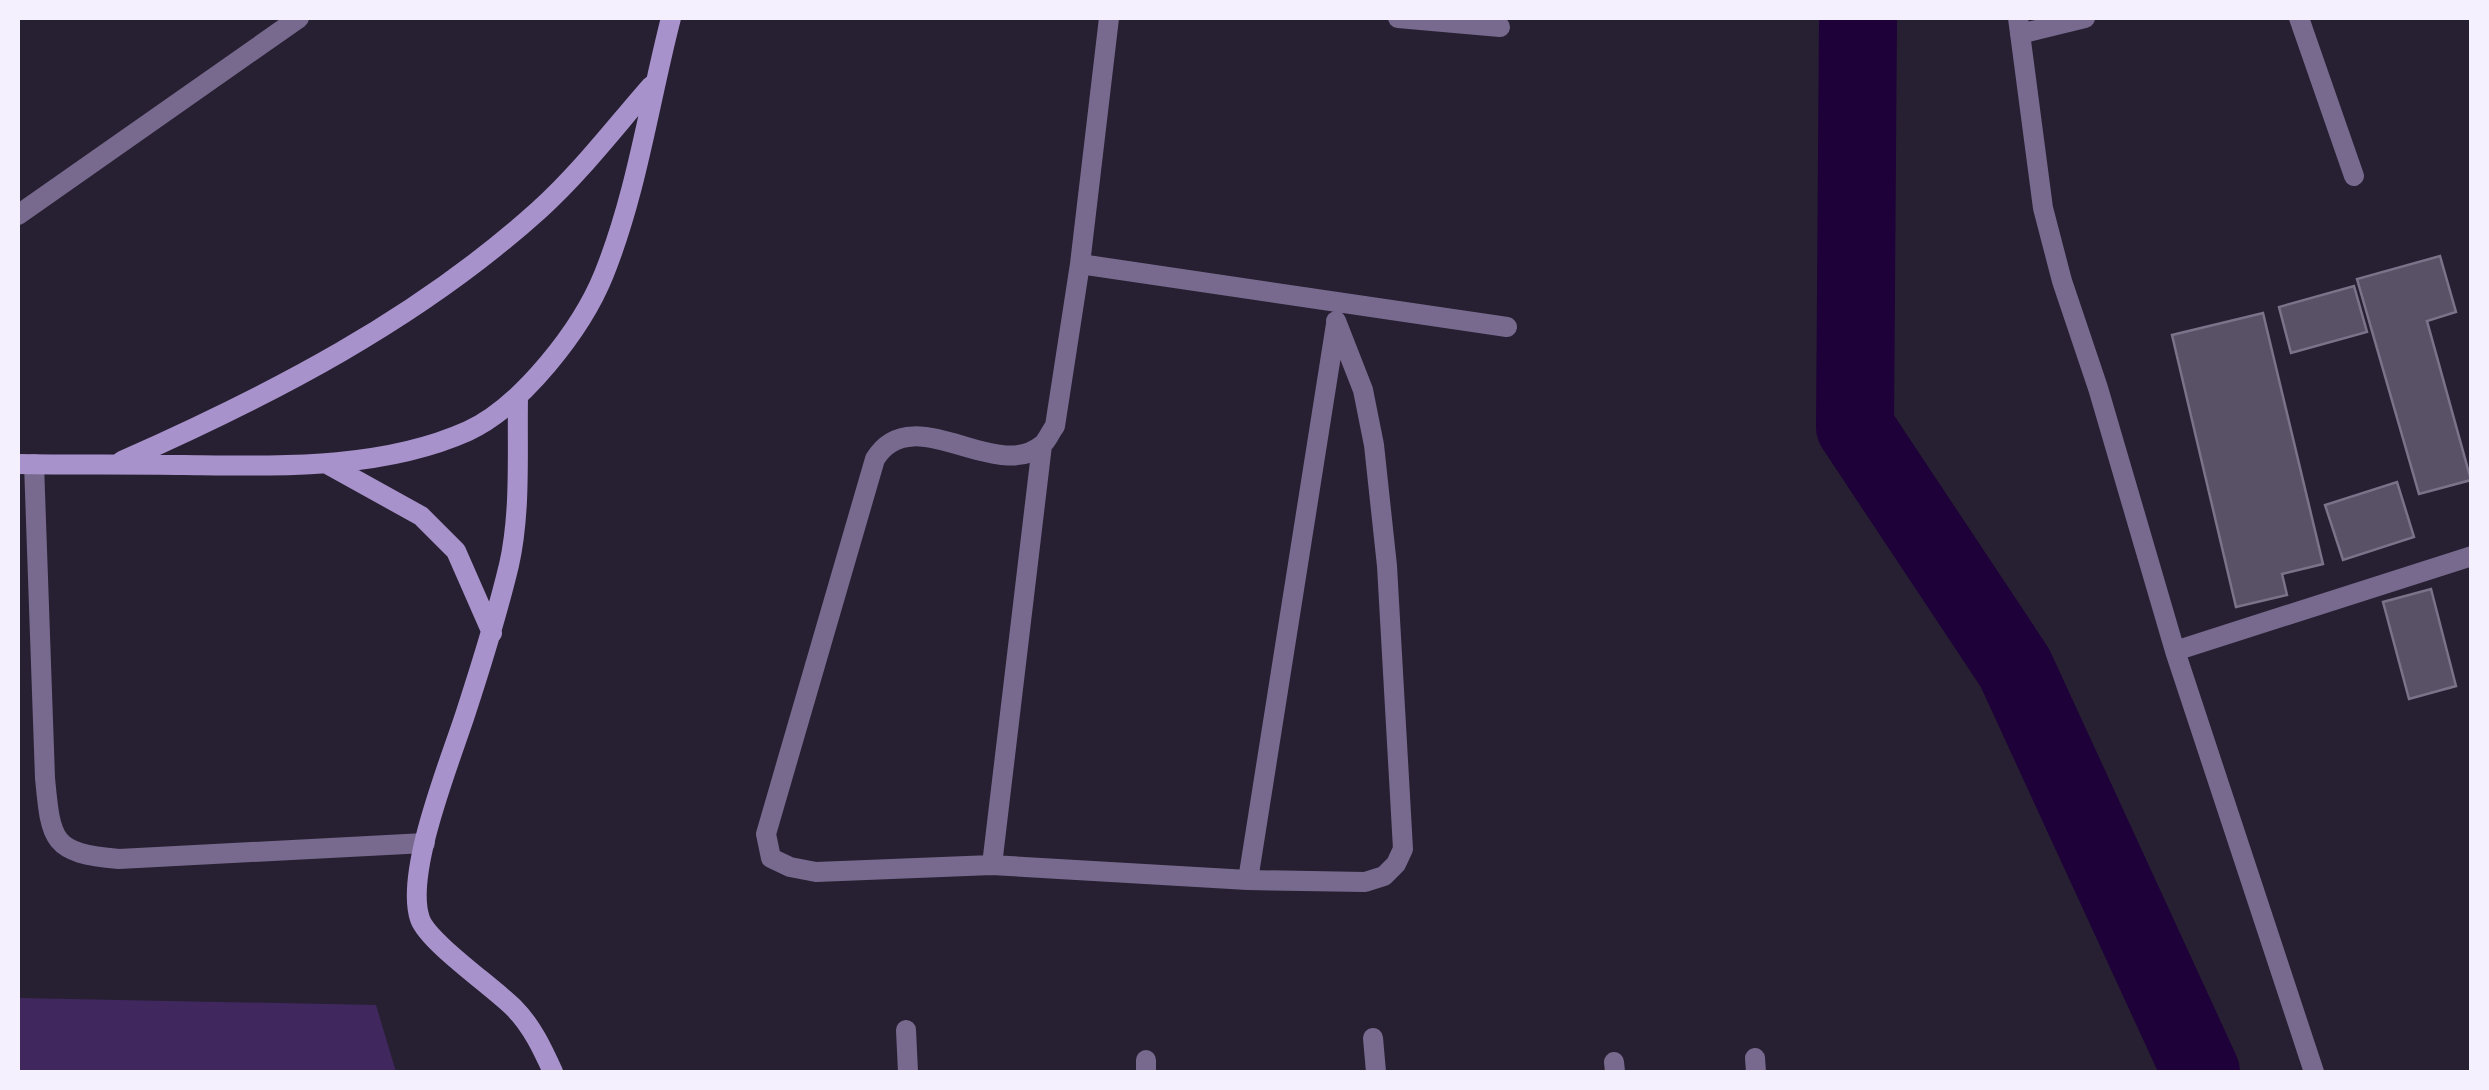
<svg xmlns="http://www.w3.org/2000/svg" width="2489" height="1090" viewBox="0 0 2489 1090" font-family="Inter,sans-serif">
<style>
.green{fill:#40285f}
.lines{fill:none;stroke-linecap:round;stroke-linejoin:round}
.river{stroke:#1e0138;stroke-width:78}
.building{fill:#595166;stroke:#7b7389;stroke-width:2.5}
.street{stroke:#786a8e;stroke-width:20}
.secondary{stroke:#a892cb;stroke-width:20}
</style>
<rect width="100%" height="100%" fill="#272032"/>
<!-- green -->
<path class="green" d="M 18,998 L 376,1005 L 396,1072 L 18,1072 Z"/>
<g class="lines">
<!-- river -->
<path class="river" d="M 1858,18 L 1855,427 L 2015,668 L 2201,1072"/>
</g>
<!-- building -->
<path class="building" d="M 2440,256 L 2456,312 L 2427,321 L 2471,480 L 2419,494 L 2357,279 Z
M 2354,286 L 2367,332 L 2291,353 L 2279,307 Z
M 2263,313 L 2323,564 L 2282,574 L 2287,595 L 2236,607 L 2172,335 Z
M 2397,482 L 2414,537 L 2343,560 L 2325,505 Z
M 2431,589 L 2456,686 L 2409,699 L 2383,602 Z"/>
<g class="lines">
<!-- street -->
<path class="street" d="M 1109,18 L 1080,264 L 1507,327
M 1398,18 L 1500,27
M 2018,18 L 2043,208 L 2062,281 L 2098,388 L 2175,651 L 2314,1072
M 2299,18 L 2354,176
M 2020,34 L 2085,18
M 18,215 L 299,18
M 1080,264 L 1055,426 C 1051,431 1047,441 1042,445 C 996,484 912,398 875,459 L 766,834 L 771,858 L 790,867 L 816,872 L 992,865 L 1248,880 L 1365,882 L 1384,876 L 1396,864 L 1403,849 L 1387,566 L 1374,445 L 1363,390 L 1336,321
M 34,464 L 45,778 C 51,842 52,853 119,859 L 425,843
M 2175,651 L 2472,556
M 992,865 L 1042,445
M 1248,880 L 1336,324
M 906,1030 L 908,1072
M 1373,1038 L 1376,1072
M 1755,1058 L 1756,1072
M 1146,1060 L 1146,1072
M 1614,1062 L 1615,1072"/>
<!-- secondary -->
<path class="secondary" d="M 518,398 C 517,452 521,512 509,565 C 497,615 482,663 466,712 C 451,759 404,873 420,919 C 428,942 493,987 514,1008 C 532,1026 543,1050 553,1072
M 122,461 C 271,395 417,320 539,210 C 580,173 615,127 651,86
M 18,464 C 73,465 129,464 184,465 C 277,466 381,470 468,431 C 522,406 582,329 604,274 C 637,192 649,103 671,18
M 329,465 L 421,516 L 456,551 L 492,633"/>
</g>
<!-- border -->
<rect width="2489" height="1090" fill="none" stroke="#f5f0fd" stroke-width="40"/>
</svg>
